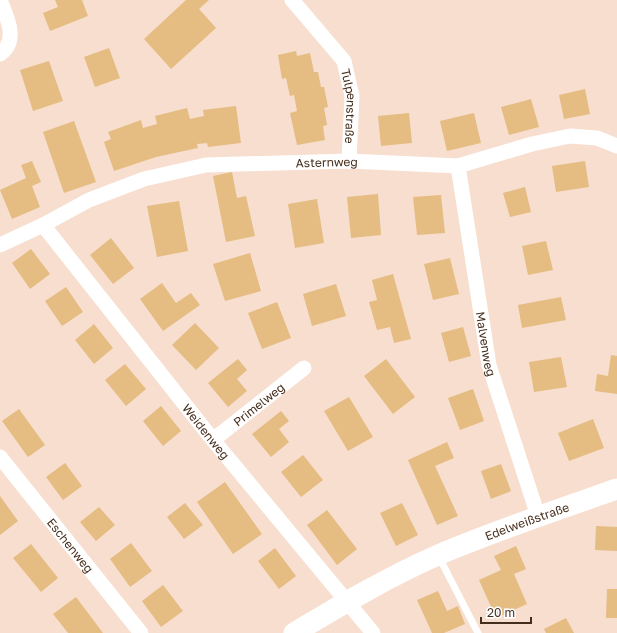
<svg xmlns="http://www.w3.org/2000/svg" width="617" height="633" viewBox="0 0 617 633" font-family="'Golos Text',sans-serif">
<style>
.building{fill:#e5bc82}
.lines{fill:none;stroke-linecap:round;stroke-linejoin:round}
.lane{stroke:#fff;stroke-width:7}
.street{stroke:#fff;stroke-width:15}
.secondary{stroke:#fff;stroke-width:21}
.labels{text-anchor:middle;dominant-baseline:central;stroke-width:3.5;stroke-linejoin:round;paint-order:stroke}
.street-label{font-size:12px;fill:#462e1d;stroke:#fff}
</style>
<rect width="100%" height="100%" fill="#f7dece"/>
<!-- building -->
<path class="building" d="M 55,0 L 82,0 L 88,16 L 50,31 L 43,13 L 58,7 Z
M 186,0 L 209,0 L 199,9 L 216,28 L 171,69 L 144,39 Z
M 109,48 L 120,78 L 95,87 L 84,57 Z
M 296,51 L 297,56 L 310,53 L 314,72 L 318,72 L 321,87 L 324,87 L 328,107 L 324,108 L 327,125 L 323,126 L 325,140 L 297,145 L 290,113 L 297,111 L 294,95 L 290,96 L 286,78 L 282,79 L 278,55 Z
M 49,61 L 63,101 L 33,111 L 20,70 Z
M 585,89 L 590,114 L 564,119 L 559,95 Z
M 531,99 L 539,127 L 509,135 L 501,107 Z
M 236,106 L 241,143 L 208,147 L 207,143 L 197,144 L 198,148 L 156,157 L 114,171 L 104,142 L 111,139 L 108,132 L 141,120 L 143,128 L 157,124 L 155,116 L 187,108 L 190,119 L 204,116 L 203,110 Z
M 409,113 L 412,143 L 381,146 L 378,116 Z
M 474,113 L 481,143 L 447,151 L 440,121 Z
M 74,121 L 96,182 L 64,193 L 43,132 Z
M 32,161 L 41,182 L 32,186 L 40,207 L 12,219 L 0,190 L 26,178 L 21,165 Z
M 585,161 L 589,187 L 556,192 L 552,166 Z
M 232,172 L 237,198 L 246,196 L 255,236 L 226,242 L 213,176 Z
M 525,187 L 531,212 L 510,217 L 503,193 Z
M 378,194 L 381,235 L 351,238 L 347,197 Z
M 441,195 L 445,233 L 417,235 L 413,197 Z
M 317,199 L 324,243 L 295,248 L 288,204 Z
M 179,201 L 188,251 L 157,257 L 147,206 Z
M 111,238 L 134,268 L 113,284 L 90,255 Z
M 546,241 L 553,270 L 528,275 L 522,246 Z
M 31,249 L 50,274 L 30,289 L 12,263 Z
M 250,253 L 261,291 L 225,301 L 213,264 Z
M 450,258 L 459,294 L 433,300 L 424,264 Z
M 393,274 L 411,339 L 394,343 L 390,327 L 377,330 L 369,302 L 377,300 L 372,280 Z
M 162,283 L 176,303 L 191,293 L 200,305 L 163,331 L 140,299 Z
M 336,284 L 346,316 L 312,326 L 303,294 Z
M 66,287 L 83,312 L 62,326 L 45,301 Z
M 561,297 L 566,320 L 522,328 L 518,305 Z
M 277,302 L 291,338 L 262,349 L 248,313 Z
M 195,323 L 219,348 L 196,370 L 172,345 Z
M 94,324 L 113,348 L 94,364 L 75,340 Z
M 463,327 L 471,356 L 449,362 L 441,333 Z
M 611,355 L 617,356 L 617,394 L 595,391 L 597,374 L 608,376 Z
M 561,357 L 567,387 L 534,392 L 529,362 Z
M 238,359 L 247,370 L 237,379 L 247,391 L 228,407 L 208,383 Z
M 386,359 L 415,397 L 393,414 L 364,376 Z
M 125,364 L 146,389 L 126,406 L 105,380 Z
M 473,389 L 484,421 L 460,430 L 448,398 Z
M 349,397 L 373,437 L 348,451 L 324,411 Z
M 161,406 L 181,431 L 163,446 L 143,421 Z
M 19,409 L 45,445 L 28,457 L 2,421 Z
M 281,411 L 289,421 L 279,429 L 289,442 L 271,457 L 252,434 Z
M 593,419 L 604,448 L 569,461 L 558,433 Z
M 447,442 L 454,458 L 435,466 L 458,516 L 437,525 L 408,460 Z
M 303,455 L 323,480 L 301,497 L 281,472 Z
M 65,463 L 82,486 L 63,500 L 46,477 Z
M 501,464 L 511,491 L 491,499 L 481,471 Z
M 225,482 L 262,534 L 233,554 L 197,502 Z
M 0,496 L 18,521 L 0,535 Z
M 185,503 L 203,525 L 184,539 L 167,517 Z
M 402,503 L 418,535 L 396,546 L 380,513 Z
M 99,507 L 115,525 L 96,541 L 80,522 Z
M 327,510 L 357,549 L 337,565 L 307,525 Z
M 596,526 L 617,527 L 617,551 L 595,550 Z
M 131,543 L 152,571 L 130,587 L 110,559 Z
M 31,544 L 58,578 L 41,592 L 13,558 Z
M 516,546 L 526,569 L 514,574 L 527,604 L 496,618 L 479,580 L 501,570 L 494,556 Z
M 275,548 L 296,576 L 279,589 L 258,561 Z
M 163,585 L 183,611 L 161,627 L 142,601 Z
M 607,589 L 617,589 L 617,618 L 606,618 Z
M 438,591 L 447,611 L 458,606 L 465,624 L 444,633 L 432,633 L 417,600 Z
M 76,597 L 103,633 L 68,633 L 53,614 Z
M 566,618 L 574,633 L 546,633 L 544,629 Z"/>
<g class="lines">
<!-- lane -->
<path class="lane" d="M 439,557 L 478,633"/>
<!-- street -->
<g class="street">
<path id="s1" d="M 292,0 L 344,61 L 352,96 L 349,161"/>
<path d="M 0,54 C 19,41 7,17 0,0"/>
<path id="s2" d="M 458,166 L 489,365 L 538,516"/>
<path id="s3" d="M 43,225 L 213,440 L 373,633"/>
<path id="s4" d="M 0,245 L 43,225 L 89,200 L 144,179 L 206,165 L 349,161 L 458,166 L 532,144 L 570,136 L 597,138 L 617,146"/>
<path id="s5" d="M 213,440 L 304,368"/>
<path id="s6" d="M 0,457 L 141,633"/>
</g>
<!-- secondary -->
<path class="secondary" id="s7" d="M 294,633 C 341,605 388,577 438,555 C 497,530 557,510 617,489"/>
</g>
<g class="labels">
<!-- street labels -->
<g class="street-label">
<text stroke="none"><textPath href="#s1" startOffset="126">Tulpenstraße</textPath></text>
<text stroke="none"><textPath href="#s4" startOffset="343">Asternweg</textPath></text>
<text stroke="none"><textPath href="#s2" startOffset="180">Malvenweg</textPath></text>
<text stroke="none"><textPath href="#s5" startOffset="58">Primelweg</textPath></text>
<text stroke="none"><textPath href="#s3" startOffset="263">Weidenweg</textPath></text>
<text stroke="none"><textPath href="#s7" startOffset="259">Edelweißstraße</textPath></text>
<text stroke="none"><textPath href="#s6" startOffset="113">Eschenweg</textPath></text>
</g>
</g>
<!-- scale -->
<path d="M481 617v6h50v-6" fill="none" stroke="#462e1d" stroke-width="2"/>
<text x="487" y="617" font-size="12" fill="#462e1d" stroke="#ffffff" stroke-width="3" paint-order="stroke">20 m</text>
</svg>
